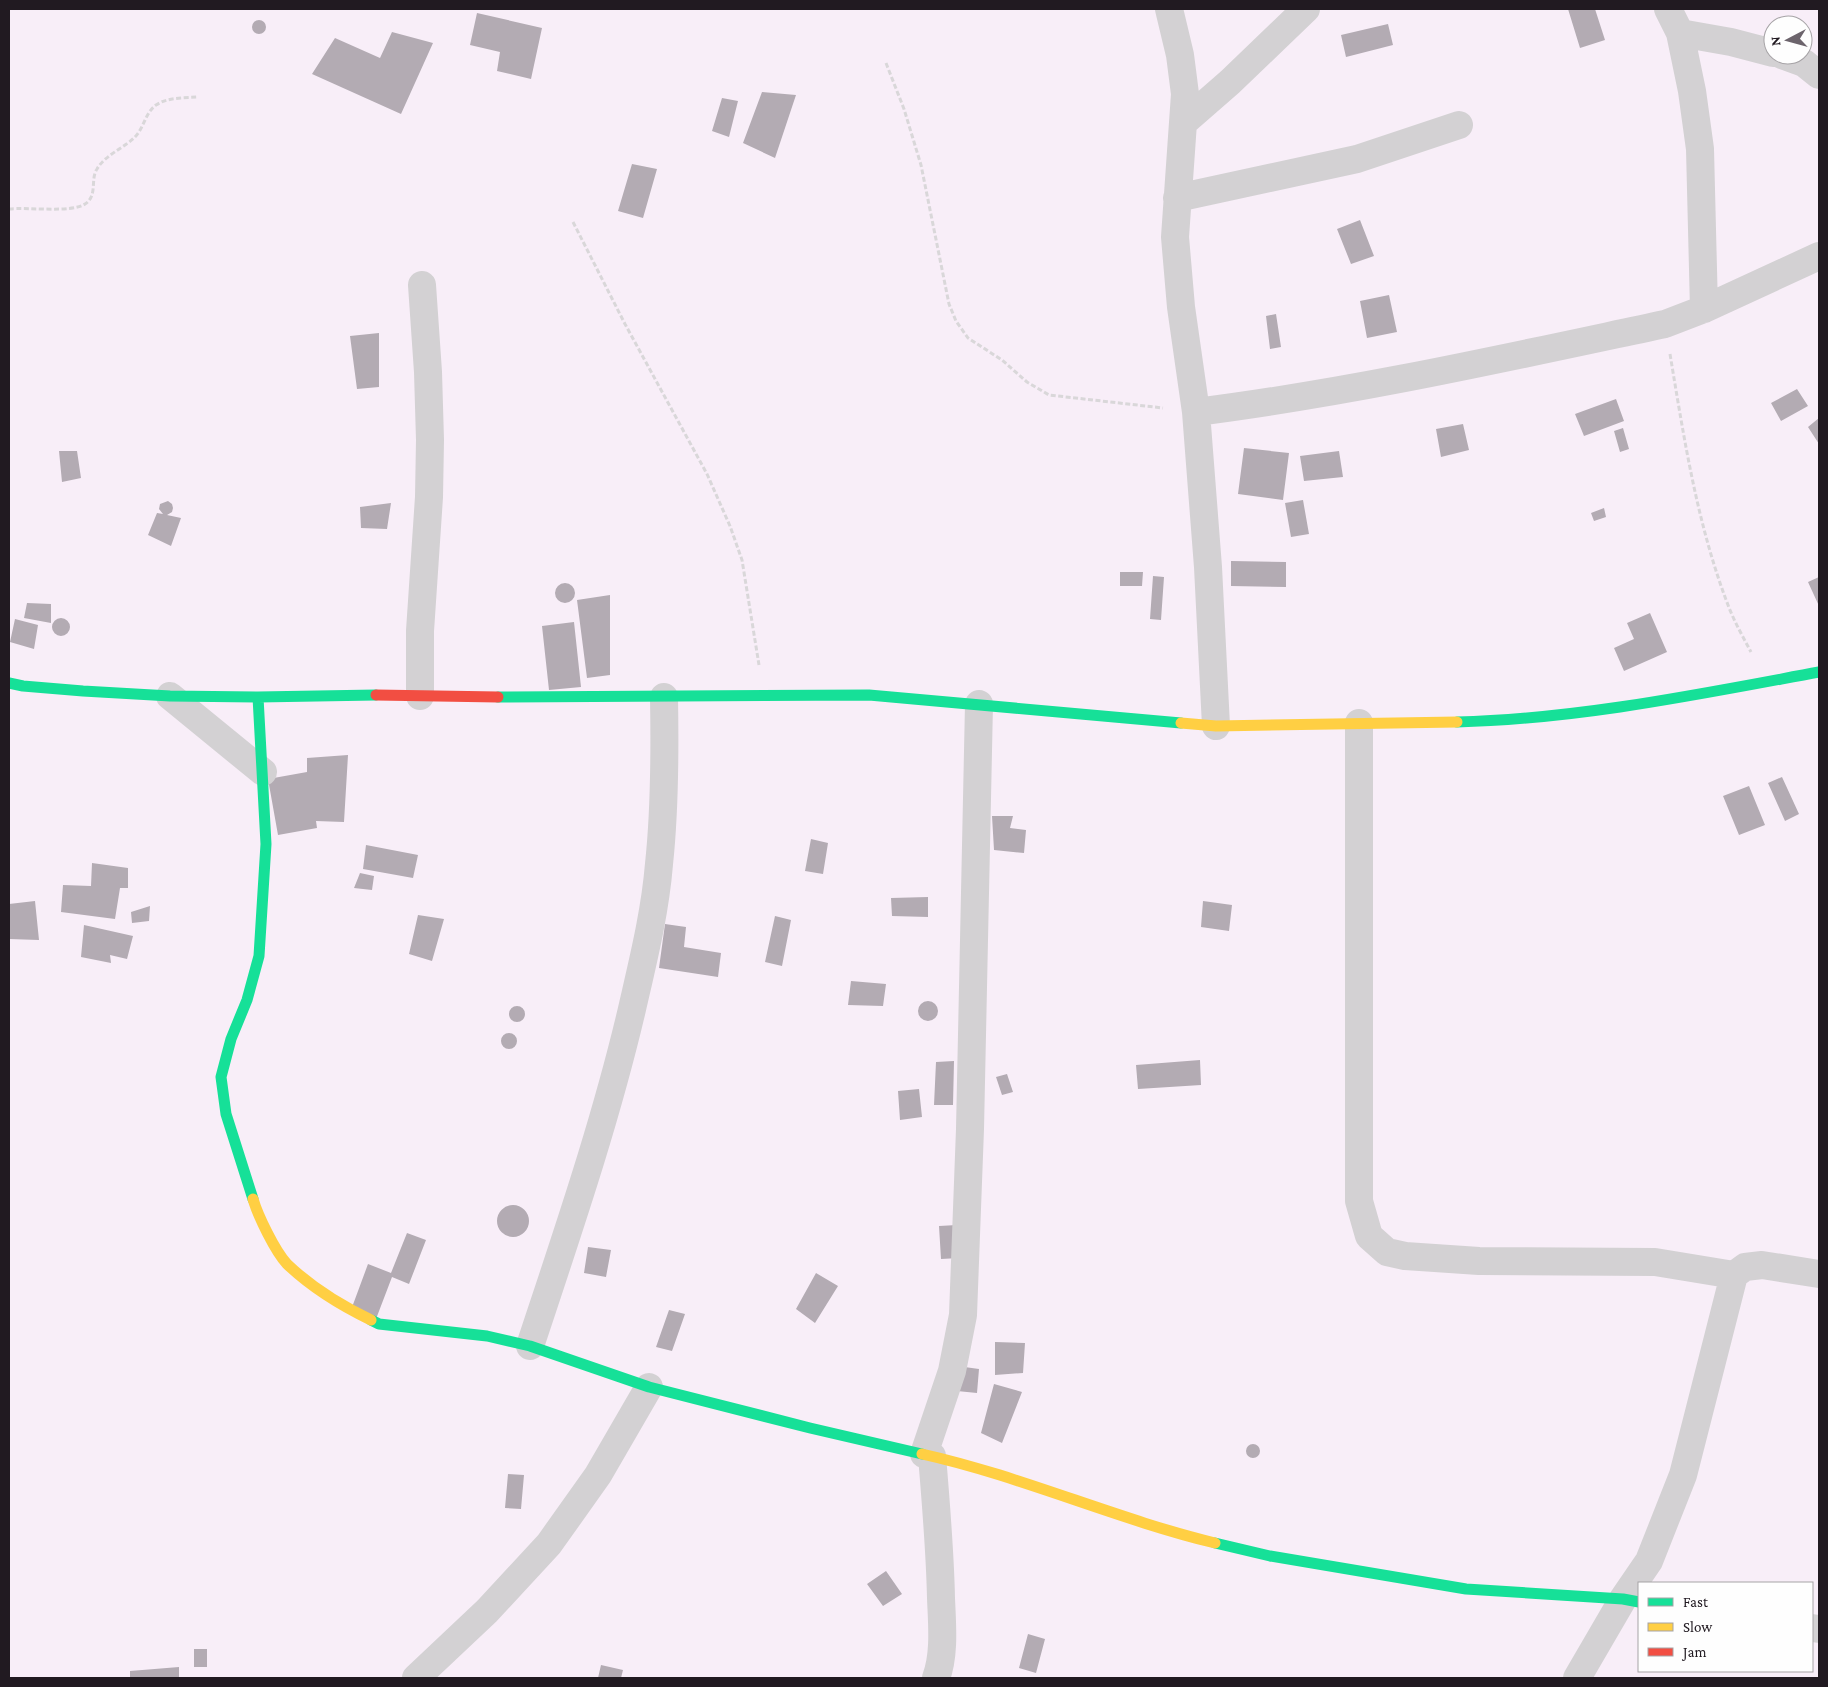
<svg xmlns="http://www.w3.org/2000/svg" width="1828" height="1687" viewBox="0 0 1828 1687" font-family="'Crimson Pro',serif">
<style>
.building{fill:#b3abb3}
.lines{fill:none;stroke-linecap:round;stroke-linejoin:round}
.path{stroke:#d9d7d9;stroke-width:3;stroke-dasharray:5 2.5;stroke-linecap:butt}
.street{stroke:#d3d1d3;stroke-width:28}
.fast{stroke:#16e098;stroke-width:11}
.slow{stroke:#ffcf43;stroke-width:11}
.jam{stroke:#f24e42;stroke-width:11}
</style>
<rect width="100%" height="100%" fill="#f8eef8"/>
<!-- building -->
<path class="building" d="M 1568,9 L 1595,9 L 1605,40 L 1580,48 Z
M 477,13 L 542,28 L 531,79 L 497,71 L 500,52 L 470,45 Z
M252 27a7 7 0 1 1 14 0a7 7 0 1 1-14 0Z
M 1388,24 L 1393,45 L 1346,57 L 1341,35 Z
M 392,32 L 433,43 L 401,114 L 312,74 L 335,38 L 380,58 Z
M 762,92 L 796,95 L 775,158 L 743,143 Z
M 722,98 L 738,101 L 729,137 L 712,131 Z
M 632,164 L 657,169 L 643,218 L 618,211 Z
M 1360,220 L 1374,256 L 1351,264 L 1337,229 Z
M 1389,295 L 1397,332 L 1367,338 L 1360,301 Z
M 1276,314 L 1281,347 L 1270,349 L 1266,316 Z
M 379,333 L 379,387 L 357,389 L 350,336 Z
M 1797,389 L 1808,406 L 1781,421 L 1771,403 Z
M 1616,399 L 1624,421 L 1584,436 L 1575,414 Z
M 1819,418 L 1819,444 L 1808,427 Z
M 1463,424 L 1469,450 L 1441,457 L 1436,429 Z
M 1623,428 L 1629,449 L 1620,452 L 1614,431 Z
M 1244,448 L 1289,453 L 1283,500 L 1238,494 Z
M 59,451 L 77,451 L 81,478 L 62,482 Z
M 1339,451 L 1343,477 L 1304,481 L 1300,456 Z
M 1303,500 L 1309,534 L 1291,537 L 1285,503 Z
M 168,501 L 172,504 L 173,508 L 172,512 L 167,515 L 181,518 L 171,546 L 148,535 L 157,513 L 163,514 L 159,509 L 160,504 Z
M 391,503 L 387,529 L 361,528 L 360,507 Z
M 1604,508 L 1606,517 L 1594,521 L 1591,513 Z
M 1231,561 L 1286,562 L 1286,587 L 1231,586 Z
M 1120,572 L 1143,572 L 1142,586 L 1120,586 Z
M 1153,576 L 1164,577 L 1161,620 L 1150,619 Z
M 1819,577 L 1819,606 L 1808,582 Z
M555 593a10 10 0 1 1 20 0a10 10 0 1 1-20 0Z
M 610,595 L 610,675 L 587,678 L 577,600 Z
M 27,603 L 51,604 L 51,623 L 24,618 Z
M 1650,613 L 1667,652 L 1624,671 L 1614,648 L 1634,639 L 1627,623 Z
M52 627a9 9 0 1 1 18 0a9 9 0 1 1-18 0Z
M 15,619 L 38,625 L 34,649 L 10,642 Z
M 574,622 L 581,687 L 549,690 L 542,626 Z
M 348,755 L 344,822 L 316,821 L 317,828 L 278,835 L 268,779 L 307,772 L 307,758 Z
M 1782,777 L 1799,814 L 1785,821 L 1768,783 Z
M 1749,786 L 1765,825 L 1739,835 L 1723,796 Z
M 992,816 L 1013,816 L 1010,828 L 1026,830 L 1024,853 L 994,850 Z
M 811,839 L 828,843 L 823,874 L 805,871 Z
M 366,845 L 418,855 L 413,878 L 363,869 Z
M 92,863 L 128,868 L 128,888 L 120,888 L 115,919 L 61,912 L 63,885 L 91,886 Z
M 360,873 L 374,876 L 372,890 L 354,888 Z
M 928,897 L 928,917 L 892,916 L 891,898 Z
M 35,901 L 39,940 L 9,939 L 9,904 Z
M 1203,901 L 1232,905 L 1229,931 L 1201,927 Z
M 150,906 L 149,921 L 132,923 L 131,912 Z
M 418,915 L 444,919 L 432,961 L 409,954 Z
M 775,916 L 791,920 L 782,966 L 765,962 Z
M 665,924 L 686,927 L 684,947 L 721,953 L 718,977 L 659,968 Z
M 84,925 L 133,936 L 127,959 L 110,955 L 111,963 L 81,957 Z
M 851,981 L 886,984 L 883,1006 L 848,1005 Z
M918 1011a10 10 0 1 1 20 0a10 10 0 1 1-20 0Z
M509 1014a8 8 0 1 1 16 0a8 8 0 1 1-16 0Z
M501 1041a8 8 0 1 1 16 0a8 8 0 1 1-16 0Z
M 1200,1060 L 1201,1085 L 1138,1089 L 1136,1065 Z
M 954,1061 L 953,1105 L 934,1105 L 936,1062 Z
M 1007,1074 L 1013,1092 L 1002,1095 L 996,1077 Z
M 919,1089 L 922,1117 L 900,1120 L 898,1091 Z
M497 1221a16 16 0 1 1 32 0a16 16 0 1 1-32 0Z
M 957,1225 L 959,1258 L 941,1259 L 939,1226 Z
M 407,1233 L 426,1240 L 409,1284 L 392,1277 L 376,1319 L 351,1310 L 368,1264 L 391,1273 Z
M 588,1247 L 611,1250 L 606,1277 L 584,1273 Z
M 816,1273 L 838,1286 L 815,1323 L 796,1309 Z
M 669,1310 L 685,1314 L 672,1351 L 656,1347 Z
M 995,1342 L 1025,1343 L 1023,1373 L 995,1375 Z
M 950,1365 L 979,1369 L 977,1393 L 947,1390 Z
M 994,1384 L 1022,1392 L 1002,1443 L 981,1433 Z
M1246 1451a7 7 0 1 1 14 0a7 7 0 1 1-14 0Z
M 508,1474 L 524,1475 L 521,1509 L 505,1508 Z
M 886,1571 L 902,1594 L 883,1606 L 867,1584 Z
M 1028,1634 L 1045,1639 L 1036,1673 L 1019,1668 Z
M 194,1649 L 207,1649 L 207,1667 L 194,1667 Z
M 601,1665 L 623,1670 L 621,1678 L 598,1678 Z
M 179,1667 L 179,1678 L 130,1678 L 130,1671 Z"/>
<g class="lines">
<!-- path -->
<path class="path" d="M 886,63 L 904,109 L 921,165 L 949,304 L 956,321 L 968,338 L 1002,360 L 1027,382 L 1049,395 L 1163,408
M 9,209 C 27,207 72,213 85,204 C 98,196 90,179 97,169 C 105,155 124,148 135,137 C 144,128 145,113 156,105 C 168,97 184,98 198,97
M 573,222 L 625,324 L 707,474 L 730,526 L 742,560 L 759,665
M 1670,354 C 1684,438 1697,524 1728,605 C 1734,621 1743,637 1751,652"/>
<!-- street -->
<path class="street" d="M 1169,9 L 1180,55 L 1185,94 L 1175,237 L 1181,307 L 1196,412 L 1208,567 L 1216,726
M 1668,9 L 1680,33 L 1692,91 L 1700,149 L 1704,309
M 1680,33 L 1731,42 L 1773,53
M 1782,55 L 1804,63 L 1819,75
M 1183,123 L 1230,82 L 1306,9
M 1177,198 L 1357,159 L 1459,125
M 1196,412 C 1354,392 1509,357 1665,324 L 1704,309 L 1819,256
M 170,696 L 263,772
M 420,696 L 420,631 L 429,497 L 430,440 L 428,372 L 422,285
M 1359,723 L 1359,1201 L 1369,1236 L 1387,1252 L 1405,1256 L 1479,1261 L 1655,1262 L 1734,1275
M 530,1346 C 567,1234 605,1124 632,1009 C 643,961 655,913 659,864 C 665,808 665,753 664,697
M 924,1454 L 952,1371 L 963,1315 L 970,1129 L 979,704
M 932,1456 C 936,1503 940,1551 941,1598 C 942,1624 945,1654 936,1678
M 1812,1628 L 1819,1629
M 416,1678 L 487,1611 L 549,1544 L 598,1475 L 649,1387
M 1577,1678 L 1623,1599 L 1649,1561 L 1683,1475 L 1734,1275 L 1745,1267 L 1762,1265 L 1819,1274"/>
<!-- fast -->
<path class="fast" d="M 9,683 L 23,686 L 83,691 L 170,696 L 258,697 L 376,695
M 498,697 L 869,695 L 1181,723
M 1457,722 C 1579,719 1700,694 1819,672
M 253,1199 L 226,1114 L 221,1077 L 231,1039 L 247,1000 L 259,956 L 266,844 L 258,697
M 371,1320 L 379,1324 L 487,1336 L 530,1346 L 649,1387 L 810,1428 L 922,1454
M 1215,1543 L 1270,1556 L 1466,1589 L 1623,1599 L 1639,1602"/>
<!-- slow -->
<path class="slow" d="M 1181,723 L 1216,726 L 1457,722
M 253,1199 C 258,1216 275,1251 287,1264 C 310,1286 342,1306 371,1320
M 922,1454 C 1021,1476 1116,1519 1215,1543"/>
<!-- jam -->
<path class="jam" d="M 376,695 L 498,697"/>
</g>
<!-- border -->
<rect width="1828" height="1687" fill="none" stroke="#211a21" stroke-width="20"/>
<!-- legend -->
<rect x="1638" y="1582" width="175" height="90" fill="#fefefe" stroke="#a6a3a6"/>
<rect x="1648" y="1598" width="25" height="8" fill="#16e098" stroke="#a6a3a6"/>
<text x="1683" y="1607" font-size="15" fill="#211a21">Fast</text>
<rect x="1648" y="1623" width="25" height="8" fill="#ffcf43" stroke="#a6a3a6"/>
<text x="1683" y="1632" font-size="15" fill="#211a21">Slow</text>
<rect x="1648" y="1648" width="25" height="8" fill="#f24e42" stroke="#a6a3a6"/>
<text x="1683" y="1657" font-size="15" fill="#211a21">Jam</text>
<!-- north arrow -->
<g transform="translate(1788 40) rotate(264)"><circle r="24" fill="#fefefe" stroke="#a6a3a6"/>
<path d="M0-4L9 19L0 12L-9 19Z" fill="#6c646c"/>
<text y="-8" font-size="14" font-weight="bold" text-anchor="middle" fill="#211a21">N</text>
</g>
</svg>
